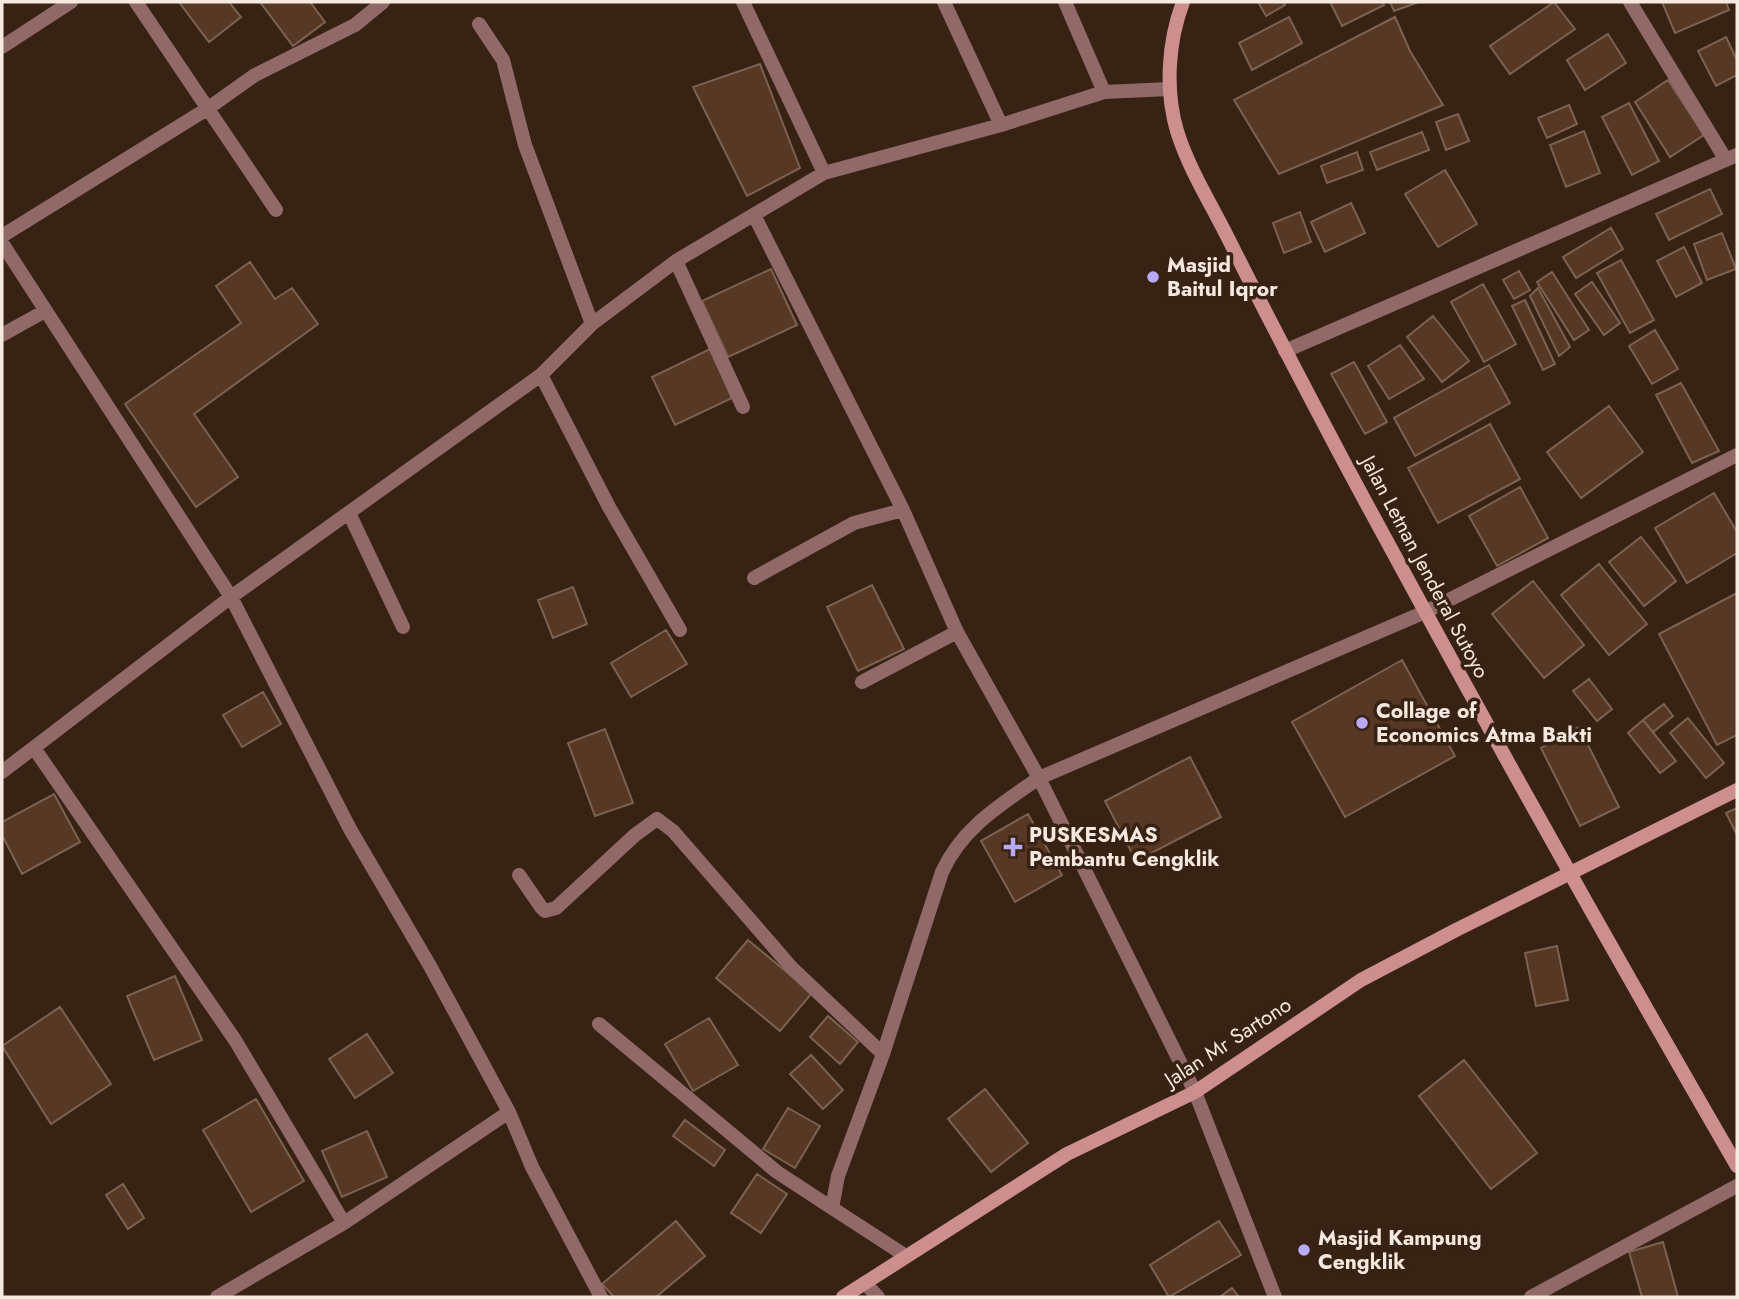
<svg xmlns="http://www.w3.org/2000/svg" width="1739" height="1299" viewBox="0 0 1739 1299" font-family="Jost,sans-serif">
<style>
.building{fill:#563824;stroke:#7b6252;stroke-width:2}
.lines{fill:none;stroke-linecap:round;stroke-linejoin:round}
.street{stroke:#916969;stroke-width:14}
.secondary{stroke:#cd8e8e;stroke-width:14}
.poi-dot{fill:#baaaf6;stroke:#372213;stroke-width:2.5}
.labels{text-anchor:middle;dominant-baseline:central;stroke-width:7;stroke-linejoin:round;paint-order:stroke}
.poi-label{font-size:21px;font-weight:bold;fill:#f8e9e0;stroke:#372213;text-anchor:start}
.street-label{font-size:21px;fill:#f8e9e0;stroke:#372213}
</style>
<rect width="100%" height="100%" fill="#372213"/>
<!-- building -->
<path class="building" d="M 179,2 L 229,2 L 241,17 L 209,42 Z
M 260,2 L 310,2 L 325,22 L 293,46 Z
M 1258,2 L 1283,2 L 1285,5 L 1266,16 Z
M 1330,2 L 1382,2 L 1384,5 L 1342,26 Z
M 1390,2 L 1419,2 L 1394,11 Z
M 1554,2 L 1575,29 L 1510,74 L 1490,46 Z
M 1662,2 L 1726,2 L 1729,10 L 1675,33 Z
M 1289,17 L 1302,43 L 1252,70 L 1239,43 Z
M 1395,17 L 1410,51 L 1443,105 L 1279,174 L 1234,100 Z
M 1608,34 L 1626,63 L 1585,90 L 1567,60 Z
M 1726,37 L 1737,60 L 1737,75 L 1716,86 L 1698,51 Z
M 760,64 L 800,168 L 747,196 L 693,87 Z
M 1668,80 L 1704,135 L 1670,157 L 1635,102 Z
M 1629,103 L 1659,161 L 1632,175 L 1602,117 Z
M 1569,105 L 1577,124 L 1547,138 L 1538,118 Z
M 1458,114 L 1469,141 L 1446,150 L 1436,122 Z
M 1584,131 L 1600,173 L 1566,187 L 1550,145 Z
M 1422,132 L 1429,150 L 1377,170 L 1370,152 Z
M 1357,152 L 1363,170 L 1327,183 L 1321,166 Z
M 1445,170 L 1477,224 L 1438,247 L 1405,194 Z
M 1710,189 L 1722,214 L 1669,240 L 1656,214 Z
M 1351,203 L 1365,233 L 1325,252 L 1311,222 Z
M 1300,212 L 1311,242 L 1284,253 L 1273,223 Z
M 1611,228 L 1623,249 L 1576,278 L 1563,257 Z
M 1722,233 L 1736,269 L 1707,280 L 1694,244 Z
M 1684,247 L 1702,283 L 1676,297 L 1657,261 Z
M 1621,260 L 1654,320 L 1630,333 L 1597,273 Z
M 250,262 L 275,299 L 292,288 L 318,324 L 194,414 L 238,477 L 196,507 L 125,404 L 241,323 L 216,286 Z
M 771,269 L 797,325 L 728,357 L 702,301 Z
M 1519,271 L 1530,290 L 1514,299 L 1503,280 Z
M 1552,272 L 1589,330 L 1574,340 L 1537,282 Z
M 1592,282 L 1620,323 L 1604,335 L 1575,294 Z
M 1483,284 L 1516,344 L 1484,362 L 1451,302 Z
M 1538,288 L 1570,347 L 1559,356 L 1530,296 Z
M 1525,300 L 1555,364 L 1543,370 L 1512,306 Z
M 1433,316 L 1469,361 L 1442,382 L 1407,337 Z
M 1655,330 L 1678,369 L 1652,384 L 1629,346 Z
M 1400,345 L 1424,379 L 1389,399 L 1368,366 Z
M 710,349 L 732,398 L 675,425 L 652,377 Z
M 1354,362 L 1387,422 L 1365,434 L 1331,374 Z
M 1489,365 L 1510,403 L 1415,456 L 1394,418 Z
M 1681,383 L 1719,451 L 1692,463 L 1656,395 Z
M 1609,406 L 1643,452 L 1581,498 L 1547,452 Z
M 1490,424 L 1520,479 L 1438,523 L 1408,468 Z
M 1520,487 L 1548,538 L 1497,566 L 1469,516 Z
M 1714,493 L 1737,532 L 1737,553 L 1687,583 L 1655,528 Z
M 1641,537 L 1676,581 L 1644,606 L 1609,562 Z
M 1599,564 L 1647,624 L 1609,655 L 1561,595 Z
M 1533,581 L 1584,645 L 1544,678 L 1492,614 Z
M 872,585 L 904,649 L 858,671 L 827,607 Z
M 573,587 L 587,624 L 553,638 L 538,600 Z
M 1737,593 L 1737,735 L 1717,745 L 1659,634 Z
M 666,630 L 687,664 L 631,697 L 611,663 Z
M 1402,660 L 1455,756 L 1345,817 L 1292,722 Z
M 1589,679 L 1612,709 L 1597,721 L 1573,691 Z
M 263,692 L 281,724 L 242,747 L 223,715 Z
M 1664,704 L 1673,716 L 1653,732 L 1643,720 Z
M 1688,718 L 1724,763 L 1706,778 L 1670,733 Z
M 1643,720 L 1676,761 L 1660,773 L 1628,733 Z
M 1579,727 L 1619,807 L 1580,826 L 1541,748 Z
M 605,729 L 633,803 L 595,816 L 568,743 Z
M 1190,757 L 1221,817 L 1136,861 L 1105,801 Z
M 54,794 L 80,842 L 22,874 L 2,835 L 2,822 Z
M 1737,808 L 1737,835 L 1726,813 Z
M 1028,814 L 1062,875 L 1015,902 L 981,841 Z
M 748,940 L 812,993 L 780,1031 L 716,978 Z
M 1557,946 L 1568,1000 L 1536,1006 L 1525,953 Z
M 175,976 L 202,1040 L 154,1060 L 127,996 Z
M 60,1007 L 111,1084 L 51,1124 L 2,1046 Z
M 828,1016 L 858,1042 L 840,1064 L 810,1037 Z
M 709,1018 L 738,1065 L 693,1091 L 665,1044 Z
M 367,1034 L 393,1073 L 355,1098 L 329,1059 Z
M 811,1055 L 843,1090 L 823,1109 L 790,1074 Z
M 1464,1060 L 1537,1153 L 1491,1189 L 1419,1096 Z
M 985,1089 L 1028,1143 L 991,1172 L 948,1119 Z
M 256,1099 L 304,1181 L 251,1212 L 203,1130 Z
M 788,1108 L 820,1126 L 795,1168 L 763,1149 Z
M 685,1120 L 725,1150 L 714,1166 L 673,1136 Z
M 367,1131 L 387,1177 L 342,1197 L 322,1151 Z
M 757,1174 L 787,1194 L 761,1233 L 731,1213 Z
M 123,1184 L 144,1218 L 128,1229 L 106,1195 Z
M 676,1221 L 705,1256 L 656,1297 L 614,1297 L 602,1284 Z
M 1219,1221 L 1241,1255 L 1169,1297 L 1150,1265 Z
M 1663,1242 L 1678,1297 L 1642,1297 L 1629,1252 Z
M 1232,1288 L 1239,1297 L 1220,1297 Z"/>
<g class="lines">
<!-- street -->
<path class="street" d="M 136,2 L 276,210
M 743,2 L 824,173
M 944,2 L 1001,125
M 1065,2 L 1104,92
M 1630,2 L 1726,160
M 479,24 L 503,60 L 525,145 L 592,324
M 2,47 L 71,2
M 754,215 L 903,510 L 957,632 L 1039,778 L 1195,1092 L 1275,1297
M 2,236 L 207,109 L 255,75 L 355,25 L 383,2
M 2,243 L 231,597 L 350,829 L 430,966 L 509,1112 L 532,1167 L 601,1297
M 676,261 L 743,407
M 2,335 L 45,311
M 1285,351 L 1737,155
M 541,375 L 609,507 L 680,630
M 349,513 L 403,627
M 754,578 L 854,523 L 903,510
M 862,682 L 957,632
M 34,748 L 235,1040 L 344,1223
M 2,772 L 231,597 L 541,375 L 592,324 L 676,261 L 824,173 L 1001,125 L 1104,92 L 1169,89
M 519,875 L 541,907 L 545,911 L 556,908 L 635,835 L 657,819 L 673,831 L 792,968 L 883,1054
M 599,1024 L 777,1172 L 832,1208
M 906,1256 L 832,1208 L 838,1176 L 883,1054 L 942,872 C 962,828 1000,805 1039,778 L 1425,612 L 1737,455
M 865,1283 L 878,1297
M 217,1297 L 344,1223 L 509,1112
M 1531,1297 L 1737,1186"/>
<!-- secondary -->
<path class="secondary" d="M 1183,2 C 1168,42 1165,90 1177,131 C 1189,170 1213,207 1231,244 C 1267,316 1305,388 1343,460 C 1471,698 1602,933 1737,1166
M 843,1297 L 1067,1154 L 1195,1092 L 1361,980 L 1456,930 L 1737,790"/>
</g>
<!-- markers -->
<g class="poi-dot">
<circle cx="1153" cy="277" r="7"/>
<circle cx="1362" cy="723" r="7"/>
<path d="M1009.5 836.5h7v7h7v7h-7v7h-7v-7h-7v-7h7z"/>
<circle cx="1304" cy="1250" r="7"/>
</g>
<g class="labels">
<!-- poi labels -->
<g class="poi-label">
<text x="1167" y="265">Masjid<tspan x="1167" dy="24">Baitul Iqror</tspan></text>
<text x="1376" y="711">Collage of<tspan x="1376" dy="24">Economics Atma Bakti</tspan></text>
<text x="1029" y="835">PUSKESMAS<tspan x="1029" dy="24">Pembantu Cengklik</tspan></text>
<text x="1318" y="1238">Masjid Kampung<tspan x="1318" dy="24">Cengklik</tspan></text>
</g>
<!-- street labels -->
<g class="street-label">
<text transform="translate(1425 567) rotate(62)">Jalan Letnan Jenderal Sutoyo</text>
<text transform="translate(1228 1042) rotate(-33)">Jalan Mr Sartono</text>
</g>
</g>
<!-- border -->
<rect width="1739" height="1299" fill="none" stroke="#f8e9e0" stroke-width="7"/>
</svg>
